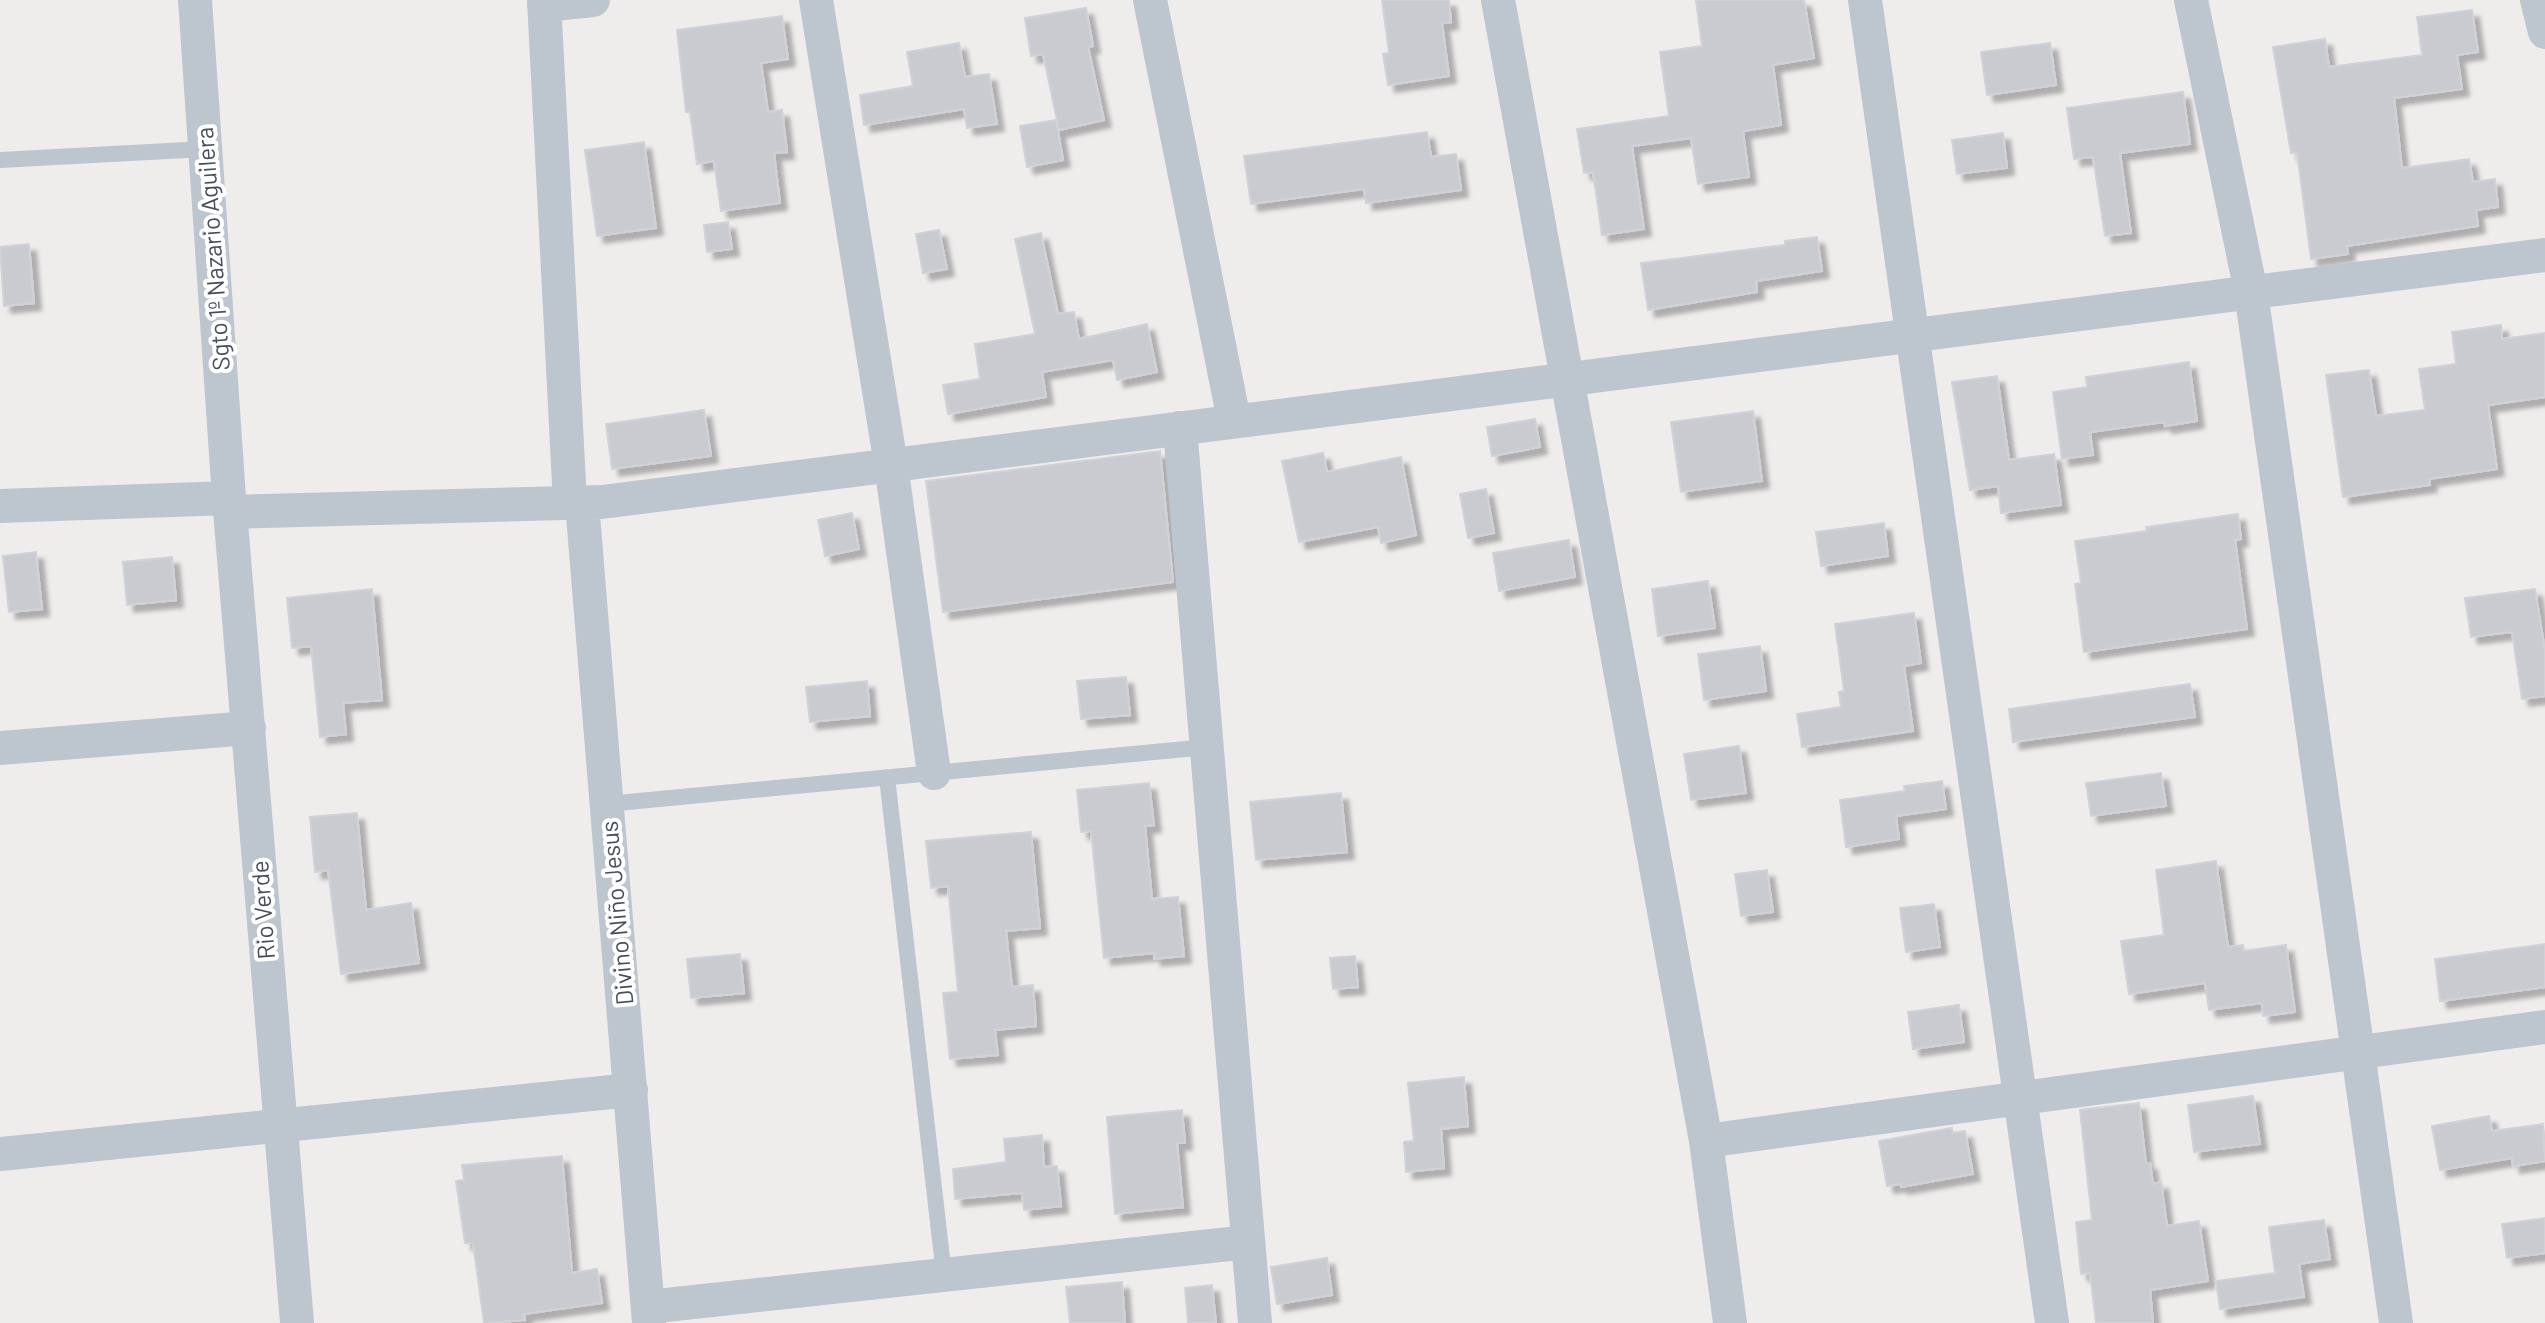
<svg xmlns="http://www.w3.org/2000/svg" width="2545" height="1323" viewBox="0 0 2545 1323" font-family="Barlow,sans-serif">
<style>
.building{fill:#c9cbd1;stroke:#d0d2d8;stroke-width:2;filter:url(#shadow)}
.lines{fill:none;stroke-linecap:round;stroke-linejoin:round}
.lane{stroke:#bdc6cf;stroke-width:16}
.street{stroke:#bdc6cf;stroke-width:34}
.labels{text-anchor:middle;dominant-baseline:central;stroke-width:8;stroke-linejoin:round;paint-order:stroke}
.street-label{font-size:24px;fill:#454e5a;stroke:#fff}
</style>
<defs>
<filter id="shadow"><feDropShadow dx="7" dy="7" stdDeviation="2" flood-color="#0004"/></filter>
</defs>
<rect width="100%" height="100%" fill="#efecec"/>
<!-- building -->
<path class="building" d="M 1382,0 L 1449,0 L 1451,22 L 1442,23 L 1449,76 L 1388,85 L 1383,54 L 1389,53 Z
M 1696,0 L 1804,0 L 1814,58 L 1773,65 L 1781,125 L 1743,131 L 1749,177 L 1698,184 L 1691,138 L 1632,146 L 1644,229 L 1602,235 L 1593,172 L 1584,173 L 1577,129 L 1669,116 L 1660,52 L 1702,46 Z
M 1086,8 L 1093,46 L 1088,47 L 1104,120 L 1059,130 L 1043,54 L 1031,56 L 1025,18 Z
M 2472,10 L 2478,52 L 2457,55 L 2462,89 L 2394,98 L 2402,168 L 2469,159 L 2473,182 L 2495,179 L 2498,207 L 2476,210 L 2478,226 L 2347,246 L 2348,254 L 2311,259 L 2297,152 L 2291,153 L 2273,47 L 2325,39 L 2329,67 L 2422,55 L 2417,17 Z
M 782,16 L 788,59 L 761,63 L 768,112 L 782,110 L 787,152 L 774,153 L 780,203 L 721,211 L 714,161 L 697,164 L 690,112 L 686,112 L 677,30 Z
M 959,43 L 965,77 L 989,74 L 997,124 L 967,128 L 964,109 L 864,125 L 860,95 L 913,86 L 907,52 Z
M 2050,43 L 2056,85 L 1987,95 L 1981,52 Z
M 2183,92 L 2190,144 L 2120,153 L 2131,233 L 2105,236 L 2093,157 L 2074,159 L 2067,108 Z
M 1056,120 L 1063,160 L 1027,167 L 1020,126 Z
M 1427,132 L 1431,157 L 1456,154 L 1461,190 L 1366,203 L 1364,189 L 1251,204 L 1244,156 Z
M 2003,133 L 2007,168 L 1957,174 L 1952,140 Z
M 644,142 L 656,228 L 597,236 L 585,150 Z
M 728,222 L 732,249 L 707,252 L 704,225 Z
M 939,230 L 947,269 L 923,273 L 916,234 Z
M 1041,233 L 1058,314 L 1074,312 L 1079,339 L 1147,324 L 1157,372 L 1117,380 L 1113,360 L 1042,372 L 1046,397 L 948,414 L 943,385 L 980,379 L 975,344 L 1035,334 L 1015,239 Z
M 1817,237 L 1822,271 L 1756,281 L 1757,292 L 1648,310 L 1641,263 L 1785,245 L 1785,241 Z
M 29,244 L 34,303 L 4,306 L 0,247 Z
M 2501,325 L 2502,339 L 2545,333 L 2545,397 L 2488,405 L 2497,469 L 2429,479 L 2430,485 L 2343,497 L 2326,375 L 2369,370 L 2376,416 L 2425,410 L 2419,369 L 2456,364 L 2452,332 Z
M 2189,362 L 2197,421 L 2165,426 L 2164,422 L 2090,432 L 2093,455 L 2062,459 L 2053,392 L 2087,387 L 2086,377 Z
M 1997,376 L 2009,460 L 2054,454 L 2061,505 L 2001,513 L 1998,486 L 1970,490 L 1952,382 Z
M 704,410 L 711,456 L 612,469 L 606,424 Z
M 1753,411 L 1762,481 L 1681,492 L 1671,422 Z
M 1535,419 L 1540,447 L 1492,456 L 1487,427 Z
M 1160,451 L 1173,582 L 943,612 L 926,481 Z
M 1323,453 L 1327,472 L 1401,457 L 1416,535 L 1381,543 L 1378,527 L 1299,542 L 1282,461 Z
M 1486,489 L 1494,533 L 1468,538 L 1460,494 Z
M 852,513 L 859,549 L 825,556 L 818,520 Z
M 2238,514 L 2241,539 L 2235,540 L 2247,629 L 2084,652 L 2075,584 L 2081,583 L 2075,541 L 2147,531 L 2146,527 Z
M 1884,523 L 1888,556 L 1821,566 L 1816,532 Z
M 1569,540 L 1575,577 L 1499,591 L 1493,553 Z
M 36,552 L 42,609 L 9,612 L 3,556 Z
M 172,557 L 176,600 L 127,605 L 123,562 Z
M 1708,581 L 1715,628 L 1658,636 L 1652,589 Z
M 372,589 L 382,700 L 343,703 L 346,734 L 320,737 L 311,646 L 292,648 L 287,598 Z
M 2535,589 L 2545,651 L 2545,696 L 2522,699 L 2512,632 L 2471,637 L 2465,598 Z
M 1914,613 L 1921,663 L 1904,666 L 1913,731 L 1802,747 L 1797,714 L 1841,707 L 1839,692 L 1844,691 L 1835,624 Z
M 1760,646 L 1766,691 L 1704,700 L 1698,654 Z
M 1126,677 L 1130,715 L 1081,719 L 1077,681 Z
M 867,681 L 870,716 L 810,722 L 806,687 Z
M 2190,684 L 2195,717 L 2013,742 L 2009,709 Z
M 1739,746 L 1746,793 L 1691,800 L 1684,754 Z
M 2161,773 L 2166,806 L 2091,816 L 2086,783 Z
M 1942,781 L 1946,809 L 1896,816 L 1899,839 L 1846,847 L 1840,800 L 1905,791 L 1904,786 Z
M 1149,783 L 1154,825 L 1145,826 L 1152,899 L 1178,897 L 1184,956 L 1154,959 L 1154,953 L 1104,958 L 1091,831 L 1081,832 L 1077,790 Z
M 1341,793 L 1347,852 L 1256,860 L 1250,802 Z
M 357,813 L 366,910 L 411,903 L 419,963 L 341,974 L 328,870 L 315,872 L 310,817 Z
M 1031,832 L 1040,928 L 1006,931 L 1012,987 L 1033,985 L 1036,1026 L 995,1030 L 998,1055 L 950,1059 L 943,993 L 958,992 L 948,886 L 931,888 L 926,841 Z
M 2216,861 L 2228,947 L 2243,945 L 2244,951 L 2286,945 L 2295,1012 L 2263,1016 L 2262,1003 L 2209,1010 L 2205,983 L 2129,994 L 2121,941 L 2164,935 L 2156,870 Z
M 1767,870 L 1773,912 L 1741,916 L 1735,874 Z
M 1934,904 L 1940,947 L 1906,952 L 1900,908 Z
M 2545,944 L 2545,987 L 2440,1001 L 2435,959 Z
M 740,954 L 744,993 L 691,998 L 687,959 Z
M 1355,956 L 1358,987 L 1333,989 L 1330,958 Z
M 1959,1005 L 1964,1042 L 1913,1049 L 1908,1012 Z
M 1464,1077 L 1468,1126 L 1441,1129 L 1444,1168 L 1406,1172 L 1404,1142 L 1414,1141 L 1408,1083 Z
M 2253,1096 L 2260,1144 L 2194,1152 L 2188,1105 Z
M 2139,1103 L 2146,1164 L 2150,1163 L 2153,1184 L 2161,1182 L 2167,1226 L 2199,1221 L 2208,1281 L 2150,1290 L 2153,1323 L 2096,1323 L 2090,1273 L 2081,1274 L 2076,1222 L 2092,1220 L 2080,1110 Z
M 1182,1110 L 1185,1143 L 1177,1143 L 1183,1207 L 1115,1214 L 1107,1117 Z
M 2489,1116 L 2492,1131 L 2543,1124 L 2545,1161 L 2513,1166 L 2512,1158 L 2440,1170 L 2432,1126 Z
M 1952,1128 L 1953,1133 L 1965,1131 L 1973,1174 L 1901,1187 L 1901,1184 L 1887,1186 L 1879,1141 Z
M 1042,1135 L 1044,1167 L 1057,1166 L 1061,1206 L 1024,1210 L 1022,1193 L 955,1199 L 953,1169 L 1006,1162 L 1004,1139 Z
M 562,1156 L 572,1273 L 597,1269 L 602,1303 L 524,1314 L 525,1320 L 484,1323 L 473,1243 L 465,1243 L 456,1181 L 464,1180 L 462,1165 Z
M 2545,1218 L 2545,1253 L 2507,1258 L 2502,1224 Z
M 2324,1220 L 2330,1259 L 2299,1264 L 2304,1297 L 2220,1309 L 2216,1281 L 2275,1273 L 2269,1227 Z
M 1327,1258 L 1332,1295 L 1277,1304 L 1271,1267 Z
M 1122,1282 L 1125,1323 L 1070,1323 L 1066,1287 Z
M 1212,1285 L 1216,1323 L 1188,1323 L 1185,1288 Z"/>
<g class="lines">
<!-- lane -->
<path class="lane" d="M 0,160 L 205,149
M 887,777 L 944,1275
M 607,804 L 1207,747"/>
<!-- street -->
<path class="street" d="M 195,0 L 229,498 L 297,1323
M 544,0 L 570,503
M 816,0 L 891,465 L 934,773
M 1150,0 L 1234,420
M 1498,0 L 1706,1141 L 1730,1323
M 1865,0 L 2052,1323
M 2191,0 L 2251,292 L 2396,1323
M 2537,0 L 2545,32
M 544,5 L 593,0
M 1180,428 L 1255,1323
M 582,503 L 649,1323
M 0,506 L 229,498
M 230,512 L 602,502 L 2545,255
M 0,748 L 249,728
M 1706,1141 L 2545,1027
M 0,1154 L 631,1090
M 648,1307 L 1248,1242"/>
</g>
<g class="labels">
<!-- street labels -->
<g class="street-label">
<text transform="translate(212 249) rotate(-94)">Sgto 1º Nazario Aguilera</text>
<text transform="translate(262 910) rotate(-94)">Rio Verde</text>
<text transform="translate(616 913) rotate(-95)">Divino Niño Jesus</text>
</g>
</g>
</svg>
